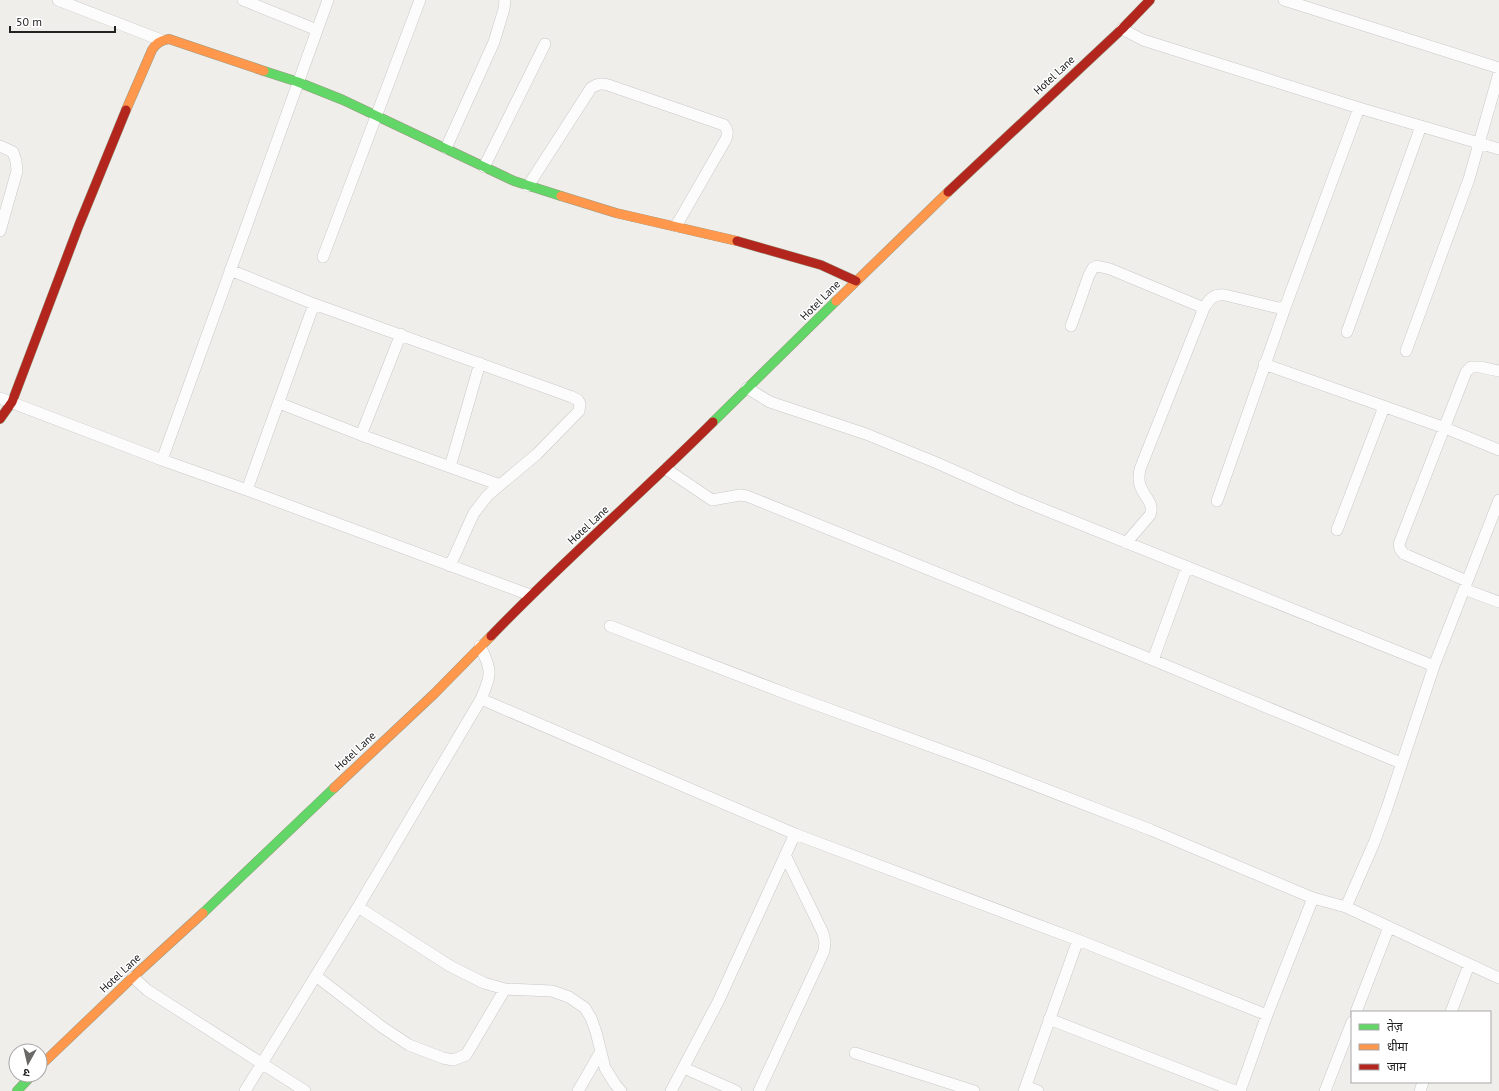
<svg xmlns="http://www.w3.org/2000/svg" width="1499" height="1091" viewBox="0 0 1499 1091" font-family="'PT Sans','Noto Sans Devanagari',sans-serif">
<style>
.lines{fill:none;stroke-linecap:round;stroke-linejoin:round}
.street-casing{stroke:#c9c8c7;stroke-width:12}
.fast-casing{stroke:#999a82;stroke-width:10}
.slow-casing{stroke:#999a82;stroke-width:10}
.jam-casing{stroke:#999a82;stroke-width:10}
.street{stroke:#fdfcfc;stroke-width:11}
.fast{stroke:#63d668;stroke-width:9}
.slow{stroke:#ff974d;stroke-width:9}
.jam{stroke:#b3261e;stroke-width:9}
.labels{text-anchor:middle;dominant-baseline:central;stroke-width:3;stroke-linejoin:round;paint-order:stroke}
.street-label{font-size:11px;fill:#222;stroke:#fff}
</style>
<rect width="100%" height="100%" fill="#f0eeeb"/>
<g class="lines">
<!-- street casing -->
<g class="street-casing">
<path id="street" d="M 58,0 L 161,40
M 243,0 L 317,30
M 1284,0 L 1499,68
M 1122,29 L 1143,40 L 1359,108 L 1499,149
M 0,146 L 13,152 L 16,161 L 17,171 L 0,231
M 446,148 L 494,42 L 504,9 L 505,0
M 484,167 L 545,44
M 528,186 L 591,88 C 597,84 601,83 608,85 L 724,125 C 728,130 728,133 726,139 L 676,226
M 323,257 L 420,0
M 230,270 L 314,304 L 572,397 L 578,400 L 580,404 L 579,411 L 537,454 L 488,495 L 474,513 L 467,528 L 450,566
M 1071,326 L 1089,275 L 1093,268 L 1097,266 L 1110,269 L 1204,308
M 1347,332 L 1421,126
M 1406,351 L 1469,179 L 1499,73
M 1264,364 L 1445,428 L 1499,450
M 747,388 L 770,402 L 866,434 L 937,463 L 1018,499 L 1434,666
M 0,398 L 162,460 L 247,490 L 530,595
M 279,403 L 361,435 L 500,485
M 361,435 L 401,334
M 162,460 L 328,0
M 450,467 L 480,363
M 666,469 L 712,500 L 740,495 L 747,496 L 1153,660 L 1401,763
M 247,490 L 314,304
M 1217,501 L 1286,305
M 1337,530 L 1384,407
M 1126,543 L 1150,515 C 1155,503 1143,496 1140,485 C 1138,479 1139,474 1140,469 L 1204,308 C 1210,298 1214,294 1225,295 L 1279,308 L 1283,307 L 1286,305 L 1359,108
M 1467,581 L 1404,554 L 1400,549 L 1399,544 L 1466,372 L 1471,367 L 1480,367 L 1499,371
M 1464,589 L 1499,602
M 610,626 L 790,695 L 985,766 L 1151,830 L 1313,898 L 1346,907 L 1499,978
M 1153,660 L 1187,567
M 481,699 L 795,834 L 1078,940 L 1267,1015
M 358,907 L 450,966 L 484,983 L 505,989 L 552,991 L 569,997 L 585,1008 L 591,1018 L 596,1032 L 605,1068 L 615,1084 L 621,1091
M 1346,907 L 1374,843 L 1387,808 L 1434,666 L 1499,500
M 316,976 L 382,1027 L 409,1045 L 443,1058 L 453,1060 L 466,1055 L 505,989
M 133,977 L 147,990 L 305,1091
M 1356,1012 L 1389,927
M 1451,1012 L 1469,965
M 1049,1019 L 1235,1091
M 855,1053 L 974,1091
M 684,1068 L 736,1091
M 1026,1086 L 1038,1091
M 245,1091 L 358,907 L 481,699 C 492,674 492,670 480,646
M 578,1091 L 600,1053
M 671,1091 L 718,1002 L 795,834
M 759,1091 L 824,951 L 825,942 L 823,933 L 785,855
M 1024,1091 L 1078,940
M 1240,1091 L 1267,1015 L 1313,898
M 1325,1091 L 1352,1022
M 1420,1091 L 1423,1082"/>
</g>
<!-- fast casing -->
<g class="fast-casing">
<path id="fast" d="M 264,71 L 298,82 L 343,100 L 514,181 L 561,196
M 713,422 L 836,301
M 203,913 L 334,788
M 17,1091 L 32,1075"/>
</g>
<!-- slow casing -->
<g class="slow-casing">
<path id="slow" d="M 126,110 L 152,50 C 156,43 161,40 169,39 L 264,71
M 561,196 L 616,213 L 737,241
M 836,301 L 948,192
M 334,788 L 434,694 L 491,636
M 40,1066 L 133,977 L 203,913"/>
</g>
<!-- jam casing -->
<g class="jam-casing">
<path id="jam" d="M 948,192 L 1122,29 L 1150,0
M 737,241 L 821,265 L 856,281
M 0,419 L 12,402 L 79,225 L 126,110
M 491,636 C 562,562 640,495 713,422"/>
</g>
<!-- street -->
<use href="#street" class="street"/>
<!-- fast -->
<use href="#fast" class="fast"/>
<!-- slow -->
<use href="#slow" class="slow"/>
<!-- jam -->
<use href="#jam" class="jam"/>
</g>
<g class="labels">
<!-- street labels -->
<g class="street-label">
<text transform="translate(1054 75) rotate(-43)">Hotel Lane</text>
<text transform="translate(820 300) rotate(-45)">Hotel Lane</text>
<text transform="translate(588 525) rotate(-43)">Hotel Lane</text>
<text transform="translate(355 751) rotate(-43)">Hotel Lane</text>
<text transform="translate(120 973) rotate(-43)">Hotel Lane</text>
</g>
</g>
<!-- legend -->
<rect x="1351" y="1011" width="140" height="72" fill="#ffffff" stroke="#a7a7a7"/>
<rect x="1359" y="1024" width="20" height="6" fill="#63d668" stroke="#a7a7a7"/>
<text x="1387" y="1031" font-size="12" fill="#222222">तेज़</text>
<rect x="1359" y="1044" width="20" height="6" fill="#ff974d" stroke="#a7a7a7"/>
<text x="1387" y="1051" font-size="12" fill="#222222">धीमा</text>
<rect x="1359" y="1064" width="20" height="6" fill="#b3261e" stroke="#a7a7a7"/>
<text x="1387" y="1071" font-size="12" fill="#222222">जाम</text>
<!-- north arrow -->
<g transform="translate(28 1063) rotate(188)"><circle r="19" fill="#ffffff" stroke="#a7a7a7"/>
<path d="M0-3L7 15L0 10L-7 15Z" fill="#6a6968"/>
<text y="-6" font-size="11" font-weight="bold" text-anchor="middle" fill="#222222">उ</text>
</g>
<!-- scale -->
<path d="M10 26v6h105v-6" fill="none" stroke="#222222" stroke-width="2"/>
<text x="16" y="26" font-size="12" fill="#222222" stroke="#ffffff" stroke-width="3" paint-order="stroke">50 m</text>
</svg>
